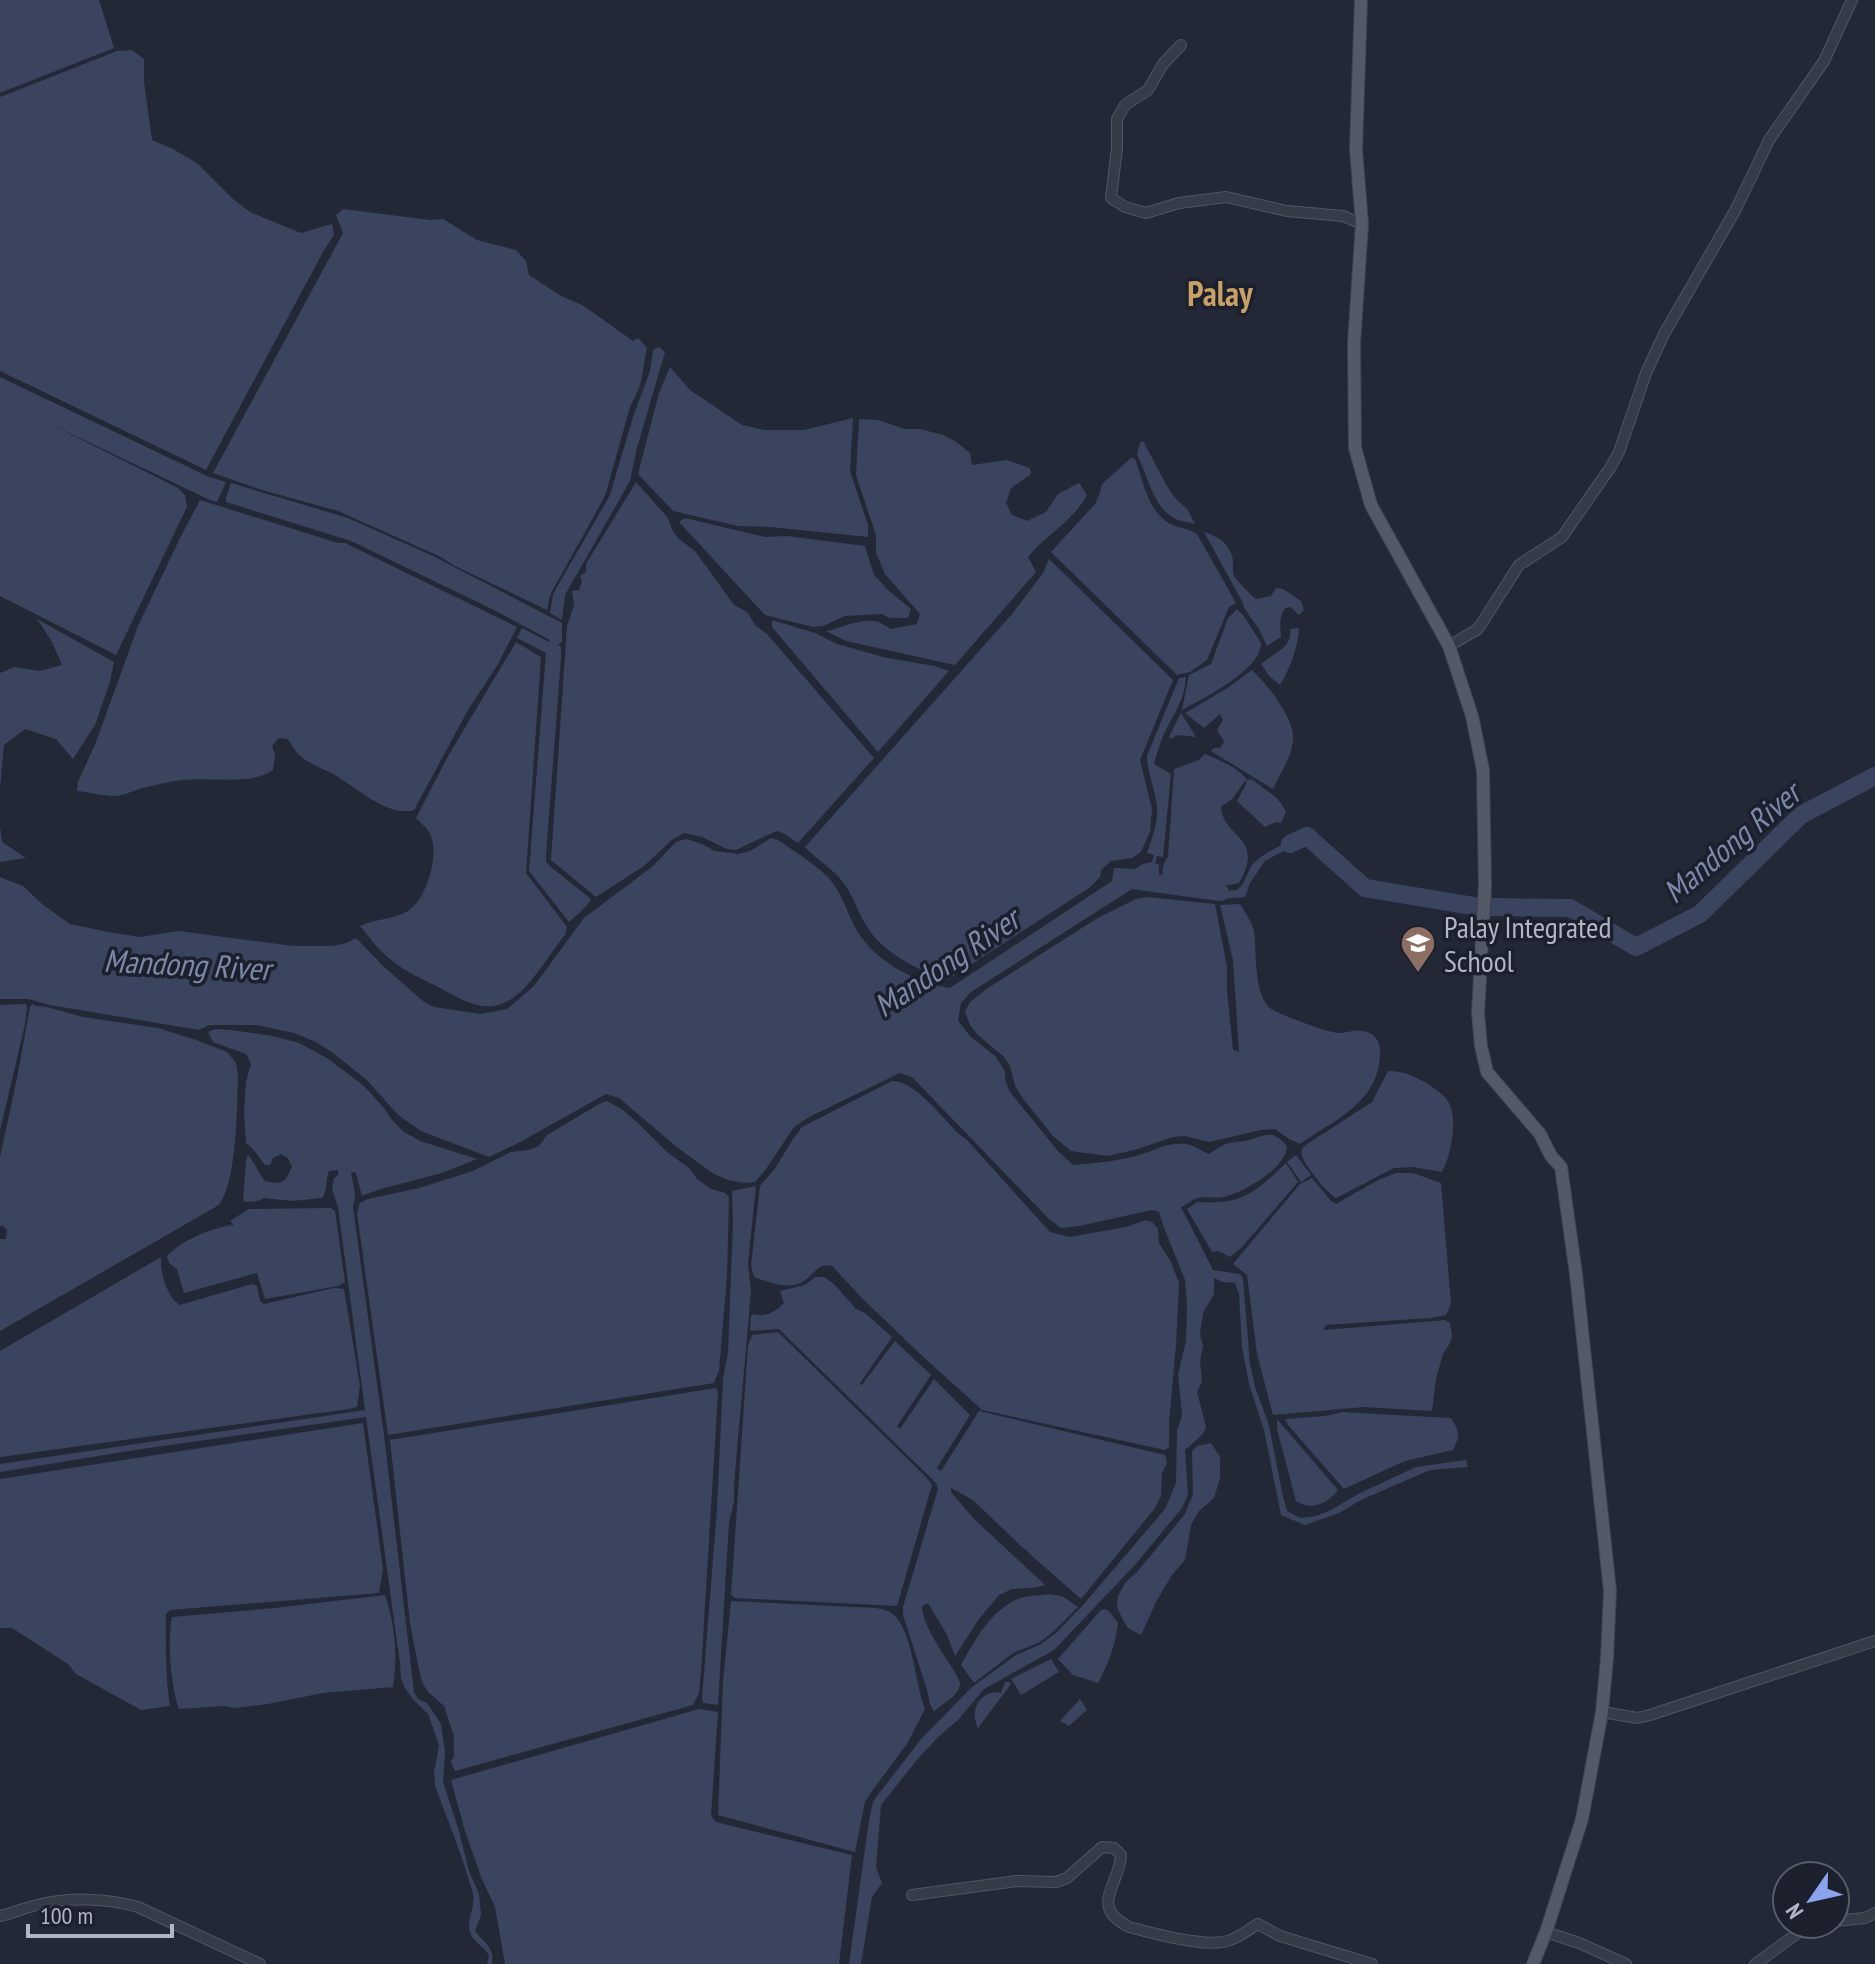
<svg xmlns="http://www.w3.org/2000/svg" width="1875" height="1964" viewBox="0 0 1875 1964" font-family="'PT Sans Narrow',sans-serif">
<style>
.water{fill:#3a445f}
.lines{fill:none;stroke-linecap:round;stroke-linejoin:round}
.river{stroke:#3a445f;stroke-width:18}
.minor-casing{stroke:#515562;stroke-width:12}
.major-casing{stroke:#404451;stroke-width:14}
.minor{stroke:#363b48;stroke-width:10}
.major{stroke:#545968;stroke-width:12}
.labels{text-anchor:middle;dominant-baseline:central;stroke-width:7;stroke-linejoin:round;paint-order:stroke}
.poi-label{font-size:30px;fill:#b1b5c4;stroke:#1c202c;text-anchor:start}
.water-label{font-size:32px;font-style:italic;fill:#7c88aa;stroke:#1c202c}
.quarter-label{font-size:34px;font-weight:bold;fill:#c9a167;stroke:#1c202c}
</style>
<rect width="100%" height="100%" fill="#232837"/>
<!-- water -->
<path class="water" d="M 0,0 L 99,0 L 114,48 L 0,93 Z
M 132,50 L 144,59 L 144,82 L 152,140 L 173,149 L 197,163 L 233,199 L 250,212 L 301,233 L 332,224 L 334,235 L 323,252 L 206,470 L 0,371 L 0,97 L 117,51 Z
M 343,209 L 430,220 L 443,219 L 477,240 L 516,250 L 526,261 L 529,275 L 561,296 L 584,306 L 633,341 L 638,338 L 647,348 L 640,386 L 630,407 L 605,496 L 550,595 L 547,610 L 453,565 L 441,557 L 338,511 L 262,490 L 213,473 L 343,233 L 336,215 Z
M 659,347 L 665,352 L 637,448 L 630,481 L 565,595 L 562,620 L 550,613 L 553,594 L 610,495 L 633,417 L 650,371 L 653,350 Z
M 670,367 L 690,390 L 742,425 L 764,430 L 804,430 L 853,418 L 850,471 L 868,525 L 868,537 L 771,527 L 738,526 L 673,511 L 638,474 L 659,393 Z
M 0,377 L 209,477 L 226,482 L 217,502 L 210,500 L 44,421 L 178,488 L 185,495 L 187,507 L 116,655 L 0,596 Z
M 859,419 L 878,420 L 905,429 L 920,429 L 943,435 L 955,441 L 970,453 L 972,465 L 1007,460 L 1030,468 L 1031,474 L 1011,488 L 1006,503 L 1012,515 L 1027,521 L 1046,512 L 1058,494 L 1079,483 L 1087,495 C 1074,520 1046,535 1028,557 L 1036,572 L 955,665 L 846,641 L 826,631 C 842,628 862,617 879,622 C 883,624 887,627 891,629 L 917,624 L 920,614 L 885,574 L 876,553 L 876,535 L 856,475 Z
M 1143,441 L 1167,486 L 1175,498 L 1188,510 L 1195,524 C 1189,522 1182,522 1176,519 C 1153,509 1148,475 1137,455 L 1140,443 Z
M 1131,458 L 1135,459 C 1143,480 1147,508 1167,522 C 1177,529 1188,527 1197,534 L 1236,603 L 1229,607 L 1207,660 L 1190,672 L 1177,675 L 1051,552 L 1095,504 L 1099,495 L 1102,484 Z
M 636,482 L 668,518 L 672,530 L 679,539 L 695,551 L 734,605 L 747,612 L 756,626 L 767,634 L 874,758 L 798,843 L 783,833 L 776,831 L 736,850 L 727,849 L 702,837 L 684,833 L 673,839 L 644,866 L 596,897 L 551,860 L 567,626 L 574,605 L 572,591 L 579,590 L 582,581 L 580,576 L 586,572 L 586,564 Z
M 231,483 L 348,518 L 433,556 L 562,623 L 562,642 L 558,645 L 561,647 L 561,658 L 546,855 L 546,862 L 551,867 L 591,899 C 586,909 577,914 569,922 L 529,871 L 546,653 L 517,638 L 522,628 L 549,642 L 550,640 L 494,610 L 351,541 L 226,502 L 226,497 Z
M 200,500 L 338,543 L 345,543 L 517,627 L 498,664 L 468,710 L 414,810 C 388,818 355,786 333,774 C 322,768 309,764 299,755 C 295,751 291,744 288,739 L 279,738 L 272,746 L 275,755 L 273,770 C 249,787 206,775 175,781 C 163,783 150,786 139,789 C 130,792 123,796 115,796 C 102,796 90,792 77,791 L 78,782 L 96,742 L 138,626 L 180,538 Z
M 685,518 L 765,537 L 787,536 L 865,546 L 874,575 L 888,590 L 911,609 L 908,618 L 890,618 L 882,614 L 845,616 L 823,626 L 813,627 L 765,615 L 679,522 Z
M 1204,532 C 1217,536 1228,542 1232,556 C 1234,563 1232,570 1234,576 C 1235,579 1253,597 1256,599 L 1271,596 L 1276,588 C 1286,588 1292,596 1301,601 L 1304,610 L 1299,615 L 1290,607 L 1285,608 C 1279,617 1280,626 1281,637 L 1267,646 L 1259,629 L 1244,608 L 1243,603 Z
M 1049,559 L 1173,680 L 1140,760 L 1152,809 L 1150,832 L 1141,852 L 1132,858 L 1111,861 L 1101,870 L 1100,877 L 1089,888 L 947,980 C 917,969 883,954 866,925 C 857,911 853,894 842,881 C 833,869 816,859 805,847 L 1012,614 L 1043,573 Z
M 1237,609 L 1243,615 L 1261,643 C 1261,670 1204,698 1182,710 L 1189,675 L 1211,664 L 1228,618 Z
M 37,619 L 114,662 L 110,682 L 95,725 L 73,759 L 56,739 L 25,729 L 4,745 L 0,788 L 0,673 L 15,667 L 39,671 L 62,665 L 51,640 Z
M 772,620 L 815,633 L 837,644 L 887,658 L 935,666 L 949,671 L 878,752 L 772,627 Z
M 1299,628 C 1299,645 1289,671 1280,685 L 1269,676 L 1261,664 C 1273,653 1293,648 1290,629 Z
M 516,642 L 541,657 L 526,873 L 567,927 L 565,935 C 550,953 532,985 513,998 C 483,1018 459,997 432,984 C 413,975 396,966 380,950 C 373,943 367,934 360,926 C 375,919 395,919 408,911 C 427,899 441,852 429,832 C 426,827 420,822 416,818 L 447,758 Z
M 1252,670 C 1267,684 1296,720 1293,741 C 1291,758 1280,774 1273,789 L 1211,751 L 1214,748 L 1220,748 L 1224,742 L 1217,730 L 1223,720 L 1220,714 L 1204,728 L 1185,713 L 1226,689 Z
M 1186,677 C 1185,698 1174,714 1165,732 C 1160,742 1157,753 1154,764 L 1171,774 L 1163,857 L 1157,856 L 1155,863 L 1159,865 L 1159,881 L 1173,891 C 1183,891 1194,888 1205,888 C 1215,889 1225,893 1236,890 C 1246,886 1246,872 1253,864 C 1267,849 1290,843 1307,832 L 1313,835 L 1265,861 L 1250,883 L 1245,897 L 1221,899 L 1132,889 L 971,992 L 961,1003 L 958,1021 L 971,1037 L 996,1057 L 1005,1071 L 1005,1080 L 1010,1092 L 1057,1150 L 1073,1165 C 1096,1163 1120,1161 1142,1154 C 1157,1149 1169,1142 1186,1144 C 1193,1145 1202,1151 1209,1154 C 1214,1151 1220,1146 1226,1144 C 1232,1142 1239,1142 1245,1141 C 1264,1137 1270,1127 1287,1146 C 1286,1169 1244,1192 1224,1197 C 1215,1199 1206,1196 1198,1198 C 1192,1199 1187,1205 1181,1207 L 1213,1270 L 1240,1274 L 1243,1279 L 1250,1364 L 1255,1387 L 1269,1425 L 1283,1497 L 1287,1511 L 1300,1518 L 1316,1516 L 1331,1510 L 1360,1493 L 1416,1467 L 1466,1460 L 1468,1467 L 1430,1470 L 1361,1500 L 1339,1513 L 1305,1525 L 1281,1515 L 1264,1430 L 1249,1384 L 1242,1347 L 1239,1294 L 1235,1283 L 1223,1282 L 1214,1278 L 1214,1294 L 1203,1313 L 1200,1334 L 1203,1346 L 1200,1361 L 1202,1382 L 1197,1392 L 1206,1427 L 1203,1434 L 1185,1450 L 1188,1495 L 1182,1508 L 1134,1566 L 1054,1650 L 984,1689 L 958,1720 L 938,1737 L 916,1761 L 881,1805 L 876,1867 L 882,1883 L 872,1897 L 861,1964 L 849,1964 L 869,1820 L 873,1802 L 877,1796 L 922,1738 L 972,1687 L 1016,1655 L 1041,1644 L 1057,1632 L 1083,1605 L 1165,1509 L 1176,1483 L 1177,1431 L 1182,1415 L 1178,1374 L 1186,1341 L 1187,1305 L 1185,1280 L 1163,1225 L 1159,1212 L 1152,1210 L 1079,1226 L 1061,1228 L 1048,1218 L 912,1077 L 900,1073 L 811,1116 L 794,1127 L 766,1169 L 755,1182 L 745,1183 L 728,1180 L 714,1174 L 678,1148 L 619,1098 L 606,1094 L 520,1142 L 489,1157 L 421,1131 L 398,1115 L 367,1080 L 333,1053 L 316,1042 L 294,1033 L 256,1025 L 209,1025 L 199,1030 L 50,1005 L 28,999 L 0,999 L 0,877 L 23,886 L 42,904 L 70,924 L 108,932 L 140,937 L 179,931 L 293,946 L 333,946 L 346,943 L 356,938 L 384,967 L 423,1001 L 434,1007 L 480,1014 L 507,1009 L 534,986 L 584,918 L 653,866 L 676,842 L 686,839 L 702,844 L 715,851 L 738,854 L 750,851 L 771,838 L 778,840 C 796,853 818,865 832,882 C 845,899 849,920 861,937 C 881,965 917,982 950,988 L 1112,881 L 1114,868 L 1135,869 L 1143,864 L 1152,862 L 1154,855 L 1147,853 C 1152,839 1158,823 1157,808 C 1156,790 1147,773 1147,756 L 1179,678 Z
M 1181,713 L 1196,737 L 1177,735 L 1171,739 L 1169,737 Z
M 1205,754 C 1220,761 1238,767 1247,780 L 1251,779 C 1264,789 1280,797 1286,812 L 1281,823 L 1276,822 L 1265,827 L 1237,801 L 1247,782 L 1245,781 L 1233,798 L 1221,807 C 1223,839 1266,836 1239,883 C 1223,888 1208,882 1193,881 C 1186,881 1172,884 1167,881 C 1159,875 1163,864 1168,857 L 1174,769 L 1199,760 Z
M 0,826 L 2,842 L 26,858 L 0,862 Z
M 1147,897 L 1215,904 L 1227,967 L 1227,991 L 1233,1050 L 1239,1052 L 1233,960 L 1220,905 L 1240,904 C 1245,912 1252,922 1254,931 C 1257,952 1253,993 1270,1008 C 1275,1013 1331,1034 1339,1033 C 1347,1033 1355,1029 1363,1031 C 1375,1033 1380,1041 1380,1052 C 1380,1102 1336,1119 1300,1144 L 1289,1139 L 1275,1129 L 1261,1130 L 1209,1142 L 1185,1136 L 1173,1137 L 1138,1149 L 1108,1156 L 1071,1151 L 1053,1136 L 1024,1100 L 1015,1086 L 1010,1066 L 1004,1057 L 978,1035 L 970,1025 L 965,1012 L 970,1002 L 988,988 L 1096,919 L 1136,899 Z
M 26,1004 L 27,1008 L 25,1024 L 0,1131 L 0,1005 Z
M 32,1004 L 36,1006 L 47,1007 L 83,1017 L 158,1028 L 196,1040 L 227,1052 L 236,1063 L 238,1075 C 237,1107 237,1180 219,1205 L 0,1331 L 0,1239 L 6,1239 L 7,1230 L 3,1226 L 0,1226 L 0,1157 L 18,1073 L 30,1007 Z
M 215,1029 L 231,1030 L 273,1036 L 299,1043 L 327,1058 L 363,1085 L 384,1108 L 392,1120 L 404,1132 L 420,1141 L 477,1159 L 442,1173 L 381,1189 L 362,1196 L 356,1173 L 351,1172 L 355,1194 L 353,1207 L 384,1435 L 414,1692 L 418,1699 L 427,1703 L 441,1724 L 445,1752 L 443,1782 L 459,1831 L 469,1871 L 479,1894 L 481,1915 L 475,1931 C 484,1943 495,1947 492,1964 L 487,1964 L 489,1956 C 485,1946 473,1943 470,1932 C 466,1919 476,1907 473,1894 C 463,1857 448,1821 435,1786 L 434,1773 L 439,1745 L 428,1714 L 412,1698 L 405,1688 L 401,1678 L 400,1663 L 366,1417 L 135,1450 L 0,1472 L 0,1464 L 365,1410 L 338,1207 L 332,1189 L 334,1178 L 338,1175 L 338,1170 L 329,1171 C 325,1180 328,1191 322,1198 L 292,1201 L 264,1198 L 258,1201 L 246,1202 L 243,1200 L 246,1161 L 248,1155 C 255,1163 258,1172 265,1181 C 282,1185 285,1183 292,1167 L 288,1158 L 281,1154 L 273,1158 L 270,1165 L 265,1165 L 253,1149 L 246,1143 L 244,1113 L 246,1082 L 251,1064 L 246,1054 L 213,1042 L 208,1032 Z
M 1388,1071 C 1394,1071 1402,1072 1407,1074 C 1418,1077 1445,1093 1449,1103 C 1458,1121 1451,1155 1442,1172 L 1413,1167 L 1394,1168 L 1336,1198 C 1327,1193 1305,1166 1302,1156 C 1300,1149 1303,1148 1307,1144 L 1372,1102 Z
M 892,1081 C 915,1080 944,1120 960,1135 L 967,1140 L 1050,1232 L 1069,1237 L 1126,1227 L 1146,1220 L 1152,1222 L 1158,1229 L 1159,1243 L 1171,1262 L 1179,1283 L 1176,1345 L 1169,1423 L 1169,1447 L 1165,1450 L 982,1410 L 919,1353 L 862,1298 L 832,1266 C 814,1261 814,1282 793,1285 C 780,1287 766,1281 754,1277 L 751,1265 L 760,1186 L 776,1167 L 793,1139 L 802,1127 Z
M 607,1101 L 623,1110 L 638,1123 L 667,1152 L 689,1168 L 697,1179 L 711,1189 L 725,1193 L 729,1197 L 727,1276 L 719,1371 L 714,1383 L 388,1435 L 357,1213 L 360,1203 L 368,1199 L 419,1188 L 473,1171 L 511,1152 L 529,1150 L 539,1146 L 547,1135 L 599,1104 Z
M 1296,1155 L 1311,1175 L 1301,1182 L 1287,1162 Z
M 1286,1163 L 1298,1182 L 1242,1247 L 1230,1257 L 1218,1251 L 1212,1252 L 1187,1209 L 1197,1202 C 1241,1205 1255,1193 1286,1163 Z
M 1396,1173 L 1413,1173 L 1441,1183 L 1451,1304 L 1446,1315 L 1431,1318 L 1325,1325 L 1324,1330 L 1445,1320 L 1450,1323 L 1452,1336 L 1450,1343 L 1443,1354 L 1436,1379 L 1432,1411 L 1364,1407 L 1273,1415 L 1257,1354 L 1247,1275 L 1233,1264 L 1300,1184 L 1312,1178 L 1331,1201 L 1336,1204 L 1378,1180 Z
M 756,1186 L 748,1263 L 751,1291 L 734,1484 L 734,1502 L 729,1522 L 718,1705 L 703,1703 L 702,1698 L 717,1509 L 723,1379 L 728,1352 L 733,1222 L 732,1191 Z
M 331,1208 L 335,1211 L 345,1282 L 338,1286 L 265,1299 L 257,1273 L 184,1293 L 177,1269 L 169,1263 L 167,1256 C 182,1240 213,1227 234,1225 L 230,1221 L 249,1209 Z
M 161,1257 C 160,1272 167,1298 180,1305 L 252,1284 L 257,1286 L 260,1301 L 264,1304 L 334,1288 L 344,1289 L 360,1386 L 357,1407 L 349,1409 L 0,1457 L 0,1351 Z
M 815,1277 L 824,1277 L 834,1284 L 856,1309 L 865,1313 L 892,1337 L 860,1383 L 861,1386 L 895,1341 L 931,1375 L 897,1426 L 900,1429 L 934,1379 L 970,1415 L 937,1468 L 941,1471 L 979,1411 L 1165,1455 L 1167,1463 L 1162,1473 L 1161,1496 L 1155,1508 L 1081,1599 L 1021,1546 L 973,1500 L 951,1488 L 951,1492 L 974,1519 L 1045,1585 L 1033,1588 L 1012,1589 L 999,1595 L 979,1619 L 955,1656 L 947,1635 L 928,1603 L 922,1606 C 922,1632 962,1675 960,1685 C 958,1697 941,1704 934,1712 L 930,1704 L 927,1690 L 903,1615 L 903,1607 L 938,1489 L 936,1483 L 779,1329 L 750,1331 L 751,1316 L 754,1314 C 766,1318 776,1311 784,1303 L 780,1291 L 805,1285 Z
M 778,1332 L 926,1477 L 932,1485 L 897,1606 L 735,1598 L 731,1595 L 748,1346 L 752,1335 Z
M 716,1388 L 718,1393 L 701,1672 L 699,1693 L 693,1705 L 455,1771 L 451,1762 L 454,1756 L 454,1736 L 444,1706 L 428,1692 L 422,1682 L 419,1670 L 410,1623 L 390,1440 Z
M 1342,1412 L 1451,1418 C 1459,1432 1461,1434 1453,1450 L 1405,1461 L 1344,1489 L 1288,1425 L 1285,1419 L 1325,1416 Z
M 1277,1419 L 1338,1490 C 1328,1504 1310,1511 1296,1501 L 1277,1429 Z
M 363,1423 L 383,1569 L 379,1593 L 170,1610 L 166,1614 C 166,1645 165,1675 170,1706 L 141,1710 L 76,1674 L 68,1664 L 12,1628 L 0,1628 L 0,1479 Z
M 1211,1443 L 1220,1457 L 1220,1478 L 1214,1498 L 1199,1511 L 1191,1525 L 1185,1560 L 1172,1575 L 1156,1602 L 1141,1635 L 1128,1628 L 1122,1618 L 1117,1607 L 1118,1596 L 1125,1583 L 1137,1572 L 1185,1514 L 1193,1494 L 1192,1451 L 1197,1446 Z
M 1049,1594 L 1062,1596 L 1078,1607 L 1054,1631 L 1040,1642 L 1013,1653 L 974,1683 L 961,1665 C 975,1640 991,1610 1018,1599 C 1027,1595 1040,1596 1049,1594 Z
M 385,1595 C 395,1623 398,1659 393,1687 L 323,1693 L 268,1704 L 235,1708 L 224,1706 L 179,1709 C 171,1687 167,1640 172,1617 L 275,1608 Z
M 731,1601 L 876,1608 C 882,1609 889,1610 894,1615 C 913,1633 915,1684 925,1709 L 907,1744 L 872,1791 L 865,1802 L 855,1852 L 718,1815 L 723,1682 Z
M 1104,1609 L 1109,1611 L 1118,1623 C 1115,1646 1109,1663 1098,1683 L 1073,1675 L 1058,1659 L 1100,1611 Z
M 1051,1659 L 1059,1672 L 1021,1695 L 1011,1679 Z
M 1005,1682 L 1009,1682 L 1011,1684 L 978,1728 C 969,1711 980,1689 1001,1693 Z
M 1080,1699 L 1087,1710 L 1069,1726 L 1060,1721 Z
M 699,1709 L 718,1712 L 711,1816 L 716,1822 L 852,1855 L 839,1964 L 505,1964 L 495,1907 L 481,1877 L 465,1831 L 451,1780 Z"/>
<g class="lines">
<!-- river -->
<path class="river" d="M 1290,844 L 1307,836 L 1365,888 L 1479,907
M 1139,881 L 1220,892
M 1490,907 L 1570,908 L 1636,947 L 1700,914 L 1801,815 L 1875,776"/>
<!-- minor casing -->
<g class="minor-casing">
<path id="minor" d="M 1181,45 L 1163,64 L 1148,90 L 1125,105 L 1117,119 L 1117,148 L 1111,198 L 1125,207 L 1146,213 L 1179,203 L 1226,197 L 1287,211 L 1343,216 L 1362,224
M 1449,646 L 1478,629 L 1519,565 L 1562,537 L 1610,468 L 1619,452 L 1646,373 L 1664,334 L 1736,209 L 1769,140 L 1824,61 L 1852,0
M 1602,1712 L 1637,1718 L 1650,1715 L 1875,1641
M 912,1895 L 1017,1881 L 1056,1882 L 1067,1878 L 1102,1847 L 1114,1848 L 1121,1855 C 1120,1885 1088,1906 1129,1927 C 1153,1933 1208,1949 1230,1940 C 1240,1937 1249,1929 1258,1924 L 1280,1936 L 1372,1964
M 0,1916 C 13,1913 24,1908 37,1905 C 68,1897 107,1898 138,1907 L 260,1964
M 1835,1921 L 1865,1918 L 1875,1913
M 1546,1932 L 1579,1943 L 1626,1964
M 1755,1964 L 1798,1933 L 1816,1924"/>
</g>
<!-- major casing -->
<g class="major-casing">
<path id="major" d="M 1361,0 L 1356,149 L 1362,224 L 1354,343 L 1355,448 L 1371,505 L 1449,646 L 1472,716 L 1483,770 L 1485,886 L 1478,1013 L 1481,1046 L 1487,1072 L 1540,1134 L 1551,1156 L 1561,1167 L 1576,1274 L 1610,1591 L 1607,1658 L 1602,1712 L 1582,1819 L 1546,1932 L 1533,1964"/>
</g>
<!-- minor -->
<use href="#minor" class="minor"/>
<!-- major -->
<use href="#major" class="major"/>
</g>
<!-- icons -->
<defs>
<g id="school-pin" transform="scale(1.8)"><path d="M0 17L-7.5 6A9.5 9.5 0 1 1 7.5 6Z" fill="#8d6e63" stroke="#1c202c"/><path d="M0-5L7-2L0 1L-7-2ZM-4 1L0 2.5L4 1V4Q0 6-4 4Z" fill="#fff"/></g>
</defs>
<g fill-rule="evenodd">
<use href="#school-pin" x="1418" y="943"/>
</g>
<g class="labels">
<!-- poi labels -->
<g class="poi-label">
<text x="1444" y="926">Palay Integrated<tspan x="1444" dy="34">School</tspan></text>
</g>
<!-- water labels -->
<g class="water-label">
<text transform="translate(1731 842) rotate(-40)">Mandong River</text>
<text transform="translate(946 962) rotate(-34)">Mandong River</text>
<text transform="translate(187 964) rotate(3)">Mandong River</text>
</g>
<!-- quarter labels -->
<g class="quarter-label">
<text x="1220" y="293">Palay</text>
</g>
</g>
<!-- north arrow -->
<g transform="translate(1811 1900) rotate(236)"><circle r="38" fill="#1c202c" stroke="#585c69" stroke-width="2"/>
<path d="M0-6L14 30L0 20L-14 30Z" fill="#8ca3ee"/>
<text y="-12" font-size="22" font-weight="bold" text-anchor="middle" fill="#b1b5c4">N</text>
</g>
<!-- scale -->
<path d="M28 1924v12h144v-12" fill="none" stroke="#b1b5c4" stroke-width="4"/>
<text x="40" y="1924" font-size="24" fill="#b1b5c4" stroke="#1c202c" stroke-width="6" paint-order="stroke">100 m</text>
</svg>
